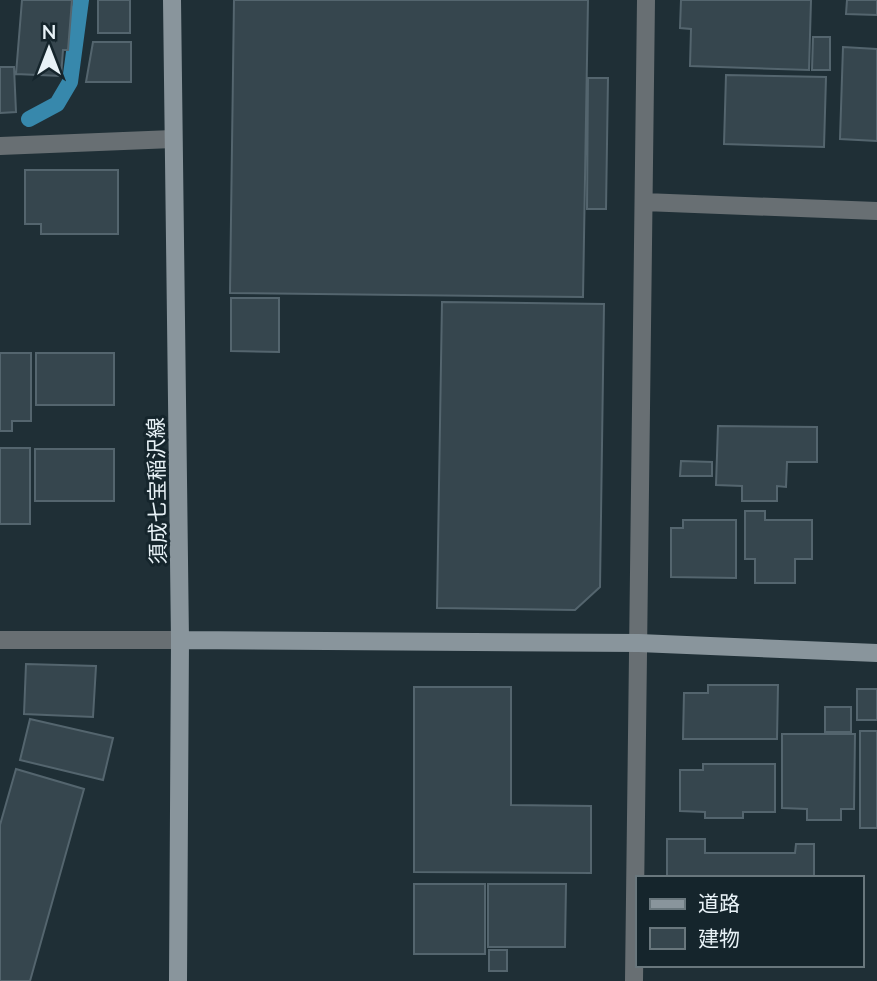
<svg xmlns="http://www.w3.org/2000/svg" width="877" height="981" font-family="Lato,'Noto Sans JP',sans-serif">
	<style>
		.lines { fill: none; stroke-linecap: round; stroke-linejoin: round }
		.stream { stroke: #3788ac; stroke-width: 16 }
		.building { fill: #36464e; stroke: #54656e; stroke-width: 2 }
		.street { stroke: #686f73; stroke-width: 18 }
		.secondary { stroke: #89959c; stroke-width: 18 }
		.labels { text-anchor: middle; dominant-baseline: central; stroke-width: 6; stroke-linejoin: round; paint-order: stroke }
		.street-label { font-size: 21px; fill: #e8f2f7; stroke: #15252c }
	</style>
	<rect width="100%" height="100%" fill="#1f2f36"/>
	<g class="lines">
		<path class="stream" d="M 29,119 L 57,104 L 70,82 L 81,0"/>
	</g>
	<path class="building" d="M 22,0 L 72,0 L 68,50 L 63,50 L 61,76 L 16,74 Z
		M 98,0 L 130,0 L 130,33 L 98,33 Z
		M 234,0 L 588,0 L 583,297 L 230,293 Z
		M 681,0 L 811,0 L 809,70 L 690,66 L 691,29 L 680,28 Z
		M 847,0 L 877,0 L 877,15 L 846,14 Z
		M 813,37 L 830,37 L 830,70 L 812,70 Z
		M 93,42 L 131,42 L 131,82 L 86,82 Z
		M 843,47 L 877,49 L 877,141 L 840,139 Z
		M 0,67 L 14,67 L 16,112 L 0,113 Z
		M 726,75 L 826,77 L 824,147 L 724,144 Z
		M 588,78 L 608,78 L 606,209 L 587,209 Z
		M 25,170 L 118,170 L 118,234 L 41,234 L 41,224 L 25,224 Z
		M 231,298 L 279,298 L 279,352 L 231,351 Z
		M 442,302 L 604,304 L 600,587 L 575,610 L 437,608 Z
		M 0,353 L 31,353 L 31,421 L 12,421 L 12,431 L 0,431 Z
		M 36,353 L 114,353 L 114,405 L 36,405 Z
		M 718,426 L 817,427 L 817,462 L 787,462 L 786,487 L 777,486 L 777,501 L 742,501 L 742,486 L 716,485 Z
		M 0,448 L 30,448 L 30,524 L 0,524 Z
		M 35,449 L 114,449 L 114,501 L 35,501 Z
		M 681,461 L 712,462 L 712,476 L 680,476 Z
		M 745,511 L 765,511 L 765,520 L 812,520 L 812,559 L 795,559 L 795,583 L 755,583 L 755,559 L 745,559 Z
		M 683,520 L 736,520 L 736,578 L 671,577 L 671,528 L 683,528 Z
		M 26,664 L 96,666 L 93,717 L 24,714 Z
		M 708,685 L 778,685 L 777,739 L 683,739 L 684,693 L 708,693 Z
		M 414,687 L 511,687 L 511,805 L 591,806 L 591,873 L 414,872 Z
		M 857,689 L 877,689 L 877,720 L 857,720 Z
		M 825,707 L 851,707 L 851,732 L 825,732 Z
		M 30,719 L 113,738 L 103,780 L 20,760 Z
		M 860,731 L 877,731 L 877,828 L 860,828 Z
		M 782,734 L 855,734 L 854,809 L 841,809 L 841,820 L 807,820 L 807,809 L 782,808 Z
		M 703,764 L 775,764 L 775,812 L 743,812 L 743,818 L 705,818 L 705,812 L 680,811 L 680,770 L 703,770 Z
		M 16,769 L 84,789 L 30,981 L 0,981 L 0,825 Z
		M 667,839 L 705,839 L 705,853 L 795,853 L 796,844 L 814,844 L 814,878 L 667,878 Z
		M 414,884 L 485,884 L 485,954 L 414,954 Z
		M 488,884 L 566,884 L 565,947 L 488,947 Z
		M 489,950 L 507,950 L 507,971 L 489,971 Z"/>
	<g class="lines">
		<path class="street" d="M 0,146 L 173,139
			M 644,202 L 877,211
			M 0,640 L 180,640
			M 634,981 L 646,0"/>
		<path class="secondary" d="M 172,0 L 180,640 L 178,981
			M 180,640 L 639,643 L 877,653"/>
	</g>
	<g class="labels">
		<g class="street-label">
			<text transform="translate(156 491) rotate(-91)">須成七宝稲沢線</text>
		</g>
	</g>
	<rect x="636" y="876" width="228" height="91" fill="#15252c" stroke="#69777d" stroke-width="2"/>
	<rect x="650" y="899" width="35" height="10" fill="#89959c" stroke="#69777d" stroke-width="2"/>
	<text x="698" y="911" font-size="21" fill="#e8f2f7">道路</text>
	<rect x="650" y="928" width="35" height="21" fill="#36464e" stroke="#69777d" stroke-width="2"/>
	<text x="698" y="946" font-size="21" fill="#e8f2f7">建物</text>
	<g transform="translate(49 49)" stroke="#15252c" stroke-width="5" paint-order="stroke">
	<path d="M0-5L12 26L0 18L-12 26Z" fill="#e8f2f7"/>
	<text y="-10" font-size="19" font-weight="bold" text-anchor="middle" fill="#e8f2f7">N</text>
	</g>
</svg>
